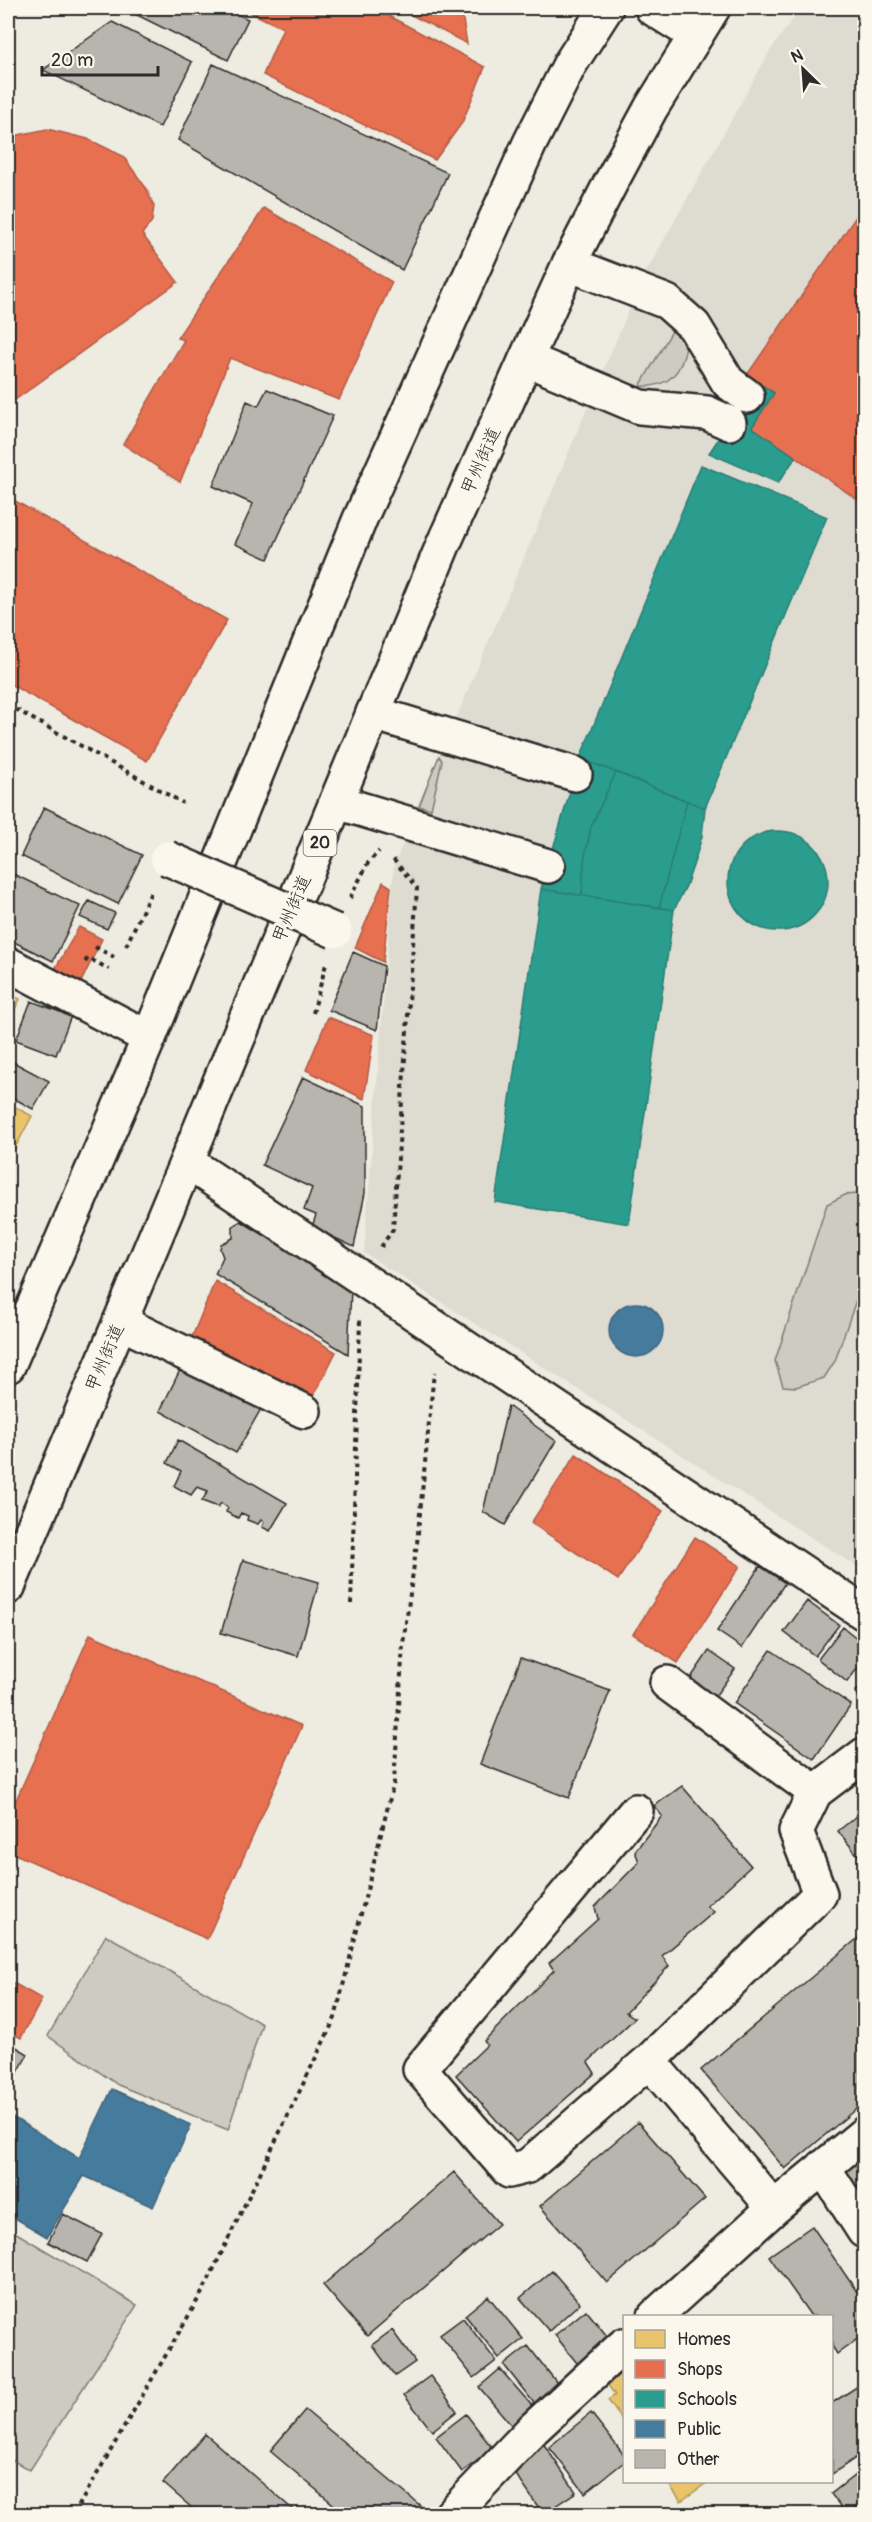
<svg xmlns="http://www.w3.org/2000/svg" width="872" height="2522" font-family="Pangolin,'Klee One',sans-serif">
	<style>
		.built { fill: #dedbd1 }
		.green { fill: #cecbc2; stroke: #7c7b76; stroke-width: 1.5 }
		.homes { fill: #e9c46a; stroke: #b09657; stroke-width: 1.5 }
		.shops { fill: #e76f51; stroke: #af5b46; stroke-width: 1.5 }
		.schools { fill: #2a9d8f; stroke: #2a7b71; stroke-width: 1.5 }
		.public { fill: #457b9d; stroke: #3d637b; stroke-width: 1.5 }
		.building { fill: #b8b5ae; stroke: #2b2b2b; stroke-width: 1.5 }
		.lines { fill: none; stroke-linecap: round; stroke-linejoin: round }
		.minor-casing { stroke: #2b2b2b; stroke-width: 38 }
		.major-casing { stroke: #2b2b2b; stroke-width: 38 }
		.highway-casing { stroke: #2b2b2b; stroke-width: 38 }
		.path { stroke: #2b2b2b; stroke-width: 4; stroke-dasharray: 4.5 4.5; stroke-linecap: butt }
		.minor { stroke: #fbf7ec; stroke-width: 33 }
		.major { stroke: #fbf7ec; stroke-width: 33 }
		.highway { stroke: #fbf7ec; stroke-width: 33 }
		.minor-bridge-casing { stroke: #2b2b2b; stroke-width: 38; stroke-linecap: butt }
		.minor-bridge { stroke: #fbf7ec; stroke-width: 33 }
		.labels { text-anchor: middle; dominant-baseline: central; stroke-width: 6; stroke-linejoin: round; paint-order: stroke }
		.shield { fill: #fbf7ec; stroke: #696865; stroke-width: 1.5 }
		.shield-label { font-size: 16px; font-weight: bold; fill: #2b2b2b }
		.street-label { font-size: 18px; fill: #2b2b2b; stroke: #fbf7ec }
	</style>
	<rect width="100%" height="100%" fill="#eeebe0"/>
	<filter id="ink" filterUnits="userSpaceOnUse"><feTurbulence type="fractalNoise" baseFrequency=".0167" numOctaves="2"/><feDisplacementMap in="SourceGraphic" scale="12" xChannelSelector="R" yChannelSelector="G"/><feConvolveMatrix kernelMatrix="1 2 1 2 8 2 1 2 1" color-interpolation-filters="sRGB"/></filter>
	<g filter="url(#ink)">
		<path class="built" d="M 801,8 L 864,8 L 864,1571 L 364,1253 L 394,865 L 642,279 L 770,51 Z"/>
		<path class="green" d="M 672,331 L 677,332 L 686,346 C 682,373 668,388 640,386 Z
			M 439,756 L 442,761 L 431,809 L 419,806 Z
			M 857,1194 L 864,1198 L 864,1277 L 835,1361 L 824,1378 L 796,1387 L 783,1386 L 775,1361 L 827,1204 L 845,1195 Z
			M 106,1935 L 262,2024 L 228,2130 L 118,2085 L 48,2036 Z
			M 8,2228 L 137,2305 L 30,2470 L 8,2458 Z"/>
		<path class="homes" d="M 8,993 L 20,999 L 8,1023 Z
			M 8,1103 L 32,1116 L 8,1161 Z
			M 624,2367 L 624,2423 L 608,2400 L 615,2395 L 605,2381 Z
			M 667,2482 L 708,2482 L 681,2501 Z"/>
		<path class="shops" d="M 241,8 L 374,8 L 485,67 L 462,123 L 435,160 L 263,75 L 283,28 Z
			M 398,8 L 461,8 L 467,44 Z
			M 47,129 L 88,139 L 123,156 L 146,188 L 154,206 L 152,221 L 142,234 L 178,282 L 8,405 L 8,137 Z
			M 864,205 L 864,504 L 752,427 L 774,393 L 747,375 Z
			M 264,208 L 392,282 L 339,400 L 230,358 L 180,482 L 123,444 L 184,340 L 177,338 Z
			M 8,497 L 227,620 L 147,761 L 8,683 Z
			M 383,882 L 391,887 L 383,962 L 355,948 Z
			M 79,927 L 102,939 L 81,982 L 55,969 Z
			M 328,1017 L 374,1035 L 364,1099 L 306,1070 Z
			M 215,1281 L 336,1352 L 310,1403 L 190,1342 Z
			M 576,1454 L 663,1511 L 618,1580 L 531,1523 Z
			M 695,1537 L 740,1566 L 678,1663 L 633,1634 Z
			M 90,1634 L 302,1726 L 207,1939 L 8,1851 L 8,1818 Z
			M 8,1980 L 42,1999 L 21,2038 L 8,2031 Z"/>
		<path class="schools" d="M 757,382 L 774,393 L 752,427 L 796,457 L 778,483 L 709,453 Z
			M 701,465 L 827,517 L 705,808 L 580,758 Z
			M 580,758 L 705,808 L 702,836 L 695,860 L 686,886 L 674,910 L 541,889 Z
			M 616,772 L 687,801 L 659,908 L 582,895 L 584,861 L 591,827 Z
			M728 881a50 50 0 1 1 100 0a50 50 0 1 1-100 0Z
			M 541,889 L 674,910 L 629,1224 L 495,1202 Z"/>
		<path class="public" d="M609 1330a27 27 0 1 1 54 0a27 27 0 1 1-54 0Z
			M 112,2089 L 191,2125 L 153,2207 L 84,2176 L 47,2237 L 8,2214 L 8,2114 L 79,2158 Z"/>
		<path class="building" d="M 126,8 L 224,8 L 248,19 L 228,60 L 125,9 Z
			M 112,22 L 192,62 L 160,127 L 43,70 Z
			M 213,64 L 448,173 L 402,270 L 178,140 Z
			M 267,389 L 333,416 L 268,559 L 235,544 L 253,504 L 213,486 L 247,401 L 258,406 Z
			M 44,807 L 142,855 L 118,904 L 21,856 Z
			M 11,873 L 80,906 L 53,961 L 8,939 L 8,880 Z
			M 89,901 L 115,913 L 107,929 L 80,917 Z
			M 353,952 L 384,966 L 377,1030 L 329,1010 Z
			M 31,1001 L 71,1016 L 56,1055 L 16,1040 Z
			M 13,1062 L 49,1081 L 33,1109 L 8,1095 L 8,1072 Z
			M 303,1077 L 365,1106 L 365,1193 L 354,1247 L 312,1227 L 316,1215 L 304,1210 L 312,1188 L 262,1165 Z
			M 241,1221 L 351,1289 L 348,1354 L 215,1274 L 223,1257 L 220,1249 L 221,1244 L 233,1238 L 233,1226 Z
			M 183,1364 L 262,1407 L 236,1453 L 160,1411 Z
			M 508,1406 L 556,1441 L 505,1525 L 483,1512 Z
			M 178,1440 L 287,1503 L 270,1531 L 262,1527 L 264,1522 L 261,1520 L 258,1524 L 247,1520 L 248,1516 L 241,1513 L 238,1518 L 226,1512 L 228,1508 L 221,1503 L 218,1507 L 202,1501 L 208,1491 L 197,1487 L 191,1495 L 174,1486 L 181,1471 L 167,1463 Z
			M 243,1560 L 319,1582 L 298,1656 L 221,1633 Z
			M 760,1566 L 785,1583 L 742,1648 L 717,1631 Z
			M 807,1601 L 839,1625 L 815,1656 L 784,1632 Z
			M 843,1627 L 864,1644 L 864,1660 L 847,1682 L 818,1659 Z
			M 771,1650 L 851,1705 L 814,1759 L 734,1703 Z
			M 709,1651 L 735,1669 L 713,1699 L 688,1682 Z
			M 521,1658 L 610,1691 L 569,1798 L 480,1764 Z
			M 864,1685 L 864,1704 L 855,1692 Z
			M 682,1786 L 751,1866 L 707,1906 L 714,1912 L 662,1956 L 669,1966 L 626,2012 L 635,2018 L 588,2062 L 595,2073 L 516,2142 L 456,2075 L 487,2045 L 484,2041 L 554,1970 L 549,1963 L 598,1919 L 595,1907 L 639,1862 L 635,1851 L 662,1816 L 654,1806 Z
			M 864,1810 L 864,1863 L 838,1831 Z
			M 864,1933 L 864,2102 L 785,2169 L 701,2070 Z
			M 8,2042 L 28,2054 L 8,2090 Z
			M 638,2122 L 705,2199 L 607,2283 L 540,2206 Z
			M 864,2151 L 864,2201 L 840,2169 Z
			M 454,2172 L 499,2224 L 367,2336 L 323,2285 Z
			M 63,2214 L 102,2234 L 87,2262 L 48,2242 Z
			M 812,2226 L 864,2302 L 864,2334 L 837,2354 L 832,2346 L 832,2316 L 811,2316 L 769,2256 Z
			M 552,2271 L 580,2303 L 549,2331 L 520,2298 Z
			M 488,2296 L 523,2339 L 499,2358 L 465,2315 Z
			M 586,2310 L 611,2341 L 580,2367 L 555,2335 Z
			M 463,2318 L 496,2361 L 474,2378 L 440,2335 Z
			M 392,2330 L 415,2362 L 395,2376 L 372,2345 Z
			M 528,2346 L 561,2388 L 537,2407 L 504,2365 Z
			M 500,2369 L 534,2408 L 512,2426 L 479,2387 Z
			M 430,2376 L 457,2411 L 432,2431 L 404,2395 Z
			M 858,2386 L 864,2396 L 864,2452 L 832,2474 L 832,2403 Z
			M 305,2410 L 422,2507 L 416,2514 L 345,2514 L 270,2451 Z
			M 591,2413 L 624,2455 L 624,2462 L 585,2493 L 549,2447 Z
			M 466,2414 L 493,2449 L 462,2472 L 436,2437 Z
			M 205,2434 L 298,2514 L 199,2514 L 163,2483 Z
			M 543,2443 L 576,2492 L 543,2514 L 510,2466 Z
			M 864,2468 L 864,2502 L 846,2514 L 831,2494 Z
			M 480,2506 L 490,2514 L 472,2514 Z"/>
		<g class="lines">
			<defs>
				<path id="minor" d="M 569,264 L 667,302 L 694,326 L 728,382 L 747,396
					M 526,359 L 640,407 L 707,413 L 729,423
					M 373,713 L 575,774
					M 337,802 L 548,866
					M 8,964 L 149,1038
					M 187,1162 L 864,1613
					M 120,1322 L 304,1411
					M 667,1683 L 815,1792
					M 636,1811 L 420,2069 L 509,2171 L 528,2166 L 649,2061
					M 823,2167 L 864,2231
					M 774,2208 L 649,2061 L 820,1894 L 796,1831 L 815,1792 L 864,1755
					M 655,2316 L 774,2208 L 864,2134
					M 452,2514 L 533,2429 L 624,2345"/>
				<path id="major" d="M 652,8 L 695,35"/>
				<path id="highway" d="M 8,1366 L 149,1038 L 360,519 L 530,143 L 570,64 L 606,8
					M 8,1587 L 120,1322 L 443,545 L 526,359 L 569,264 L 609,186 L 651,108 L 713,8"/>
			</defs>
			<use href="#minor" class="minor-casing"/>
			<use href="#major" class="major-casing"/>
			<use href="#highway" class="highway-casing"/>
			<path class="path" d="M 8,705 L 183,803
				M 350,898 L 368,863 L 379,851
				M 126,946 L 152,890
				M 95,947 L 114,957
				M 85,962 L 88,958 L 109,969
				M 313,1013 L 326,964
				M 381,1247 L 393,1229 L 417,888 L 393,859
				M 351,1604 L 360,1320
				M 74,2514 L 204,2289 L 335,2018 L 394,1782 L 403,1644 L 417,1543 L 434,1372"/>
			<use href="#minor" class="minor"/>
			<use href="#major" class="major"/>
			<use href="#highway" class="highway"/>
			<defs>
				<path id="minor-bridge" d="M 167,858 L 335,931"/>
			</defs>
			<use href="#minor-bridge" class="minor-bridge-casing"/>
			<use href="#minor-bridge" class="minor-bridge"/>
		</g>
	</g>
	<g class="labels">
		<rect class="shield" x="303.5" y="830" width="33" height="26" rx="4.5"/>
		<g class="shield-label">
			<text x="320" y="843">20</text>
		</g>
		<g class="street-label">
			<text transform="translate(481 461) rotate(-66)">甲州街道</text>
			<text transform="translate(292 909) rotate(-67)">甲州街道</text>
			<text transform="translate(105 1358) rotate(-67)">甲州街道</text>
		</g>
	</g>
	<rect width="872" height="2522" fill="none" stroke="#fbf7ec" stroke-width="30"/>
	<rect x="15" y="15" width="842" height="2492" fill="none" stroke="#2b2b2b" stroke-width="2" filter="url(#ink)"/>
	<rect x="623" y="2315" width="210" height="168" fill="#fbf7ec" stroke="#a8a59f" stroke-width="1.5"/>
	<rect x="635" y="2330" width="30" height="18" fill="#e9c46a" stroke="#a8a59f" stroke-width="1.5"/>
	<text x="677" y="2345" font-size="18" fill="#2b2b2b">Homes</text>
	<rect x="635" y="2360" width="30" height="18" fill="#e76f51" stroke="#a8a59f" stroke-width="1.5"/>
	<text x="677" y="2375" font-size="18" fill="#2b2b2b">Shops</text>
	<rect x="635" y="2390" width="30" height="18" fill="#2a9d8f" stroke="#a8a59f" stroke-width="1.5"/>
	<text x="677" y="2405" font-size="18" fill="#2b2b2b">Schools</text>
	<rect x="635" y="2420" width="30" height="18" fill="#457b9d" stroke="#a8a59f" stroke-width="1.5"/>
	<text x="677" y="2435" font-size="18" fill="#2b2b2b">Public</text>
	<rect x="635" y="2450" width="30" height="18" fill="#b8b5ae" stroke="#a8a59f" stroke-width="1.5"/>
	<text x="677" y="2465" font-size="18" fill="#2b2b2b">Other</text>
	<g transform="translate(803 69) rotate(335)" stroke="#fbf7ec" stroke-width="4.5" paint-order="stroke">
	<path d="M0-4.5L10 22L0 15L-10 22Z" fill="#2b2b2b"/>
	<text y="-9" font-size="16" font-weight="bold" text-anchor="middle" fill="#2b2b2b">N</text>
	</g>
	<path d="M42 66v9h116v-9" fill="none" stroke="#2b2b2b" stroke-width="3"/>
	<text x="51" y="66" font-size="18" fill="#2b2b2b" stroke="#fbf7ec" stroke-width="4.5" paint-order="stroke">20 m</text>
</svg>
